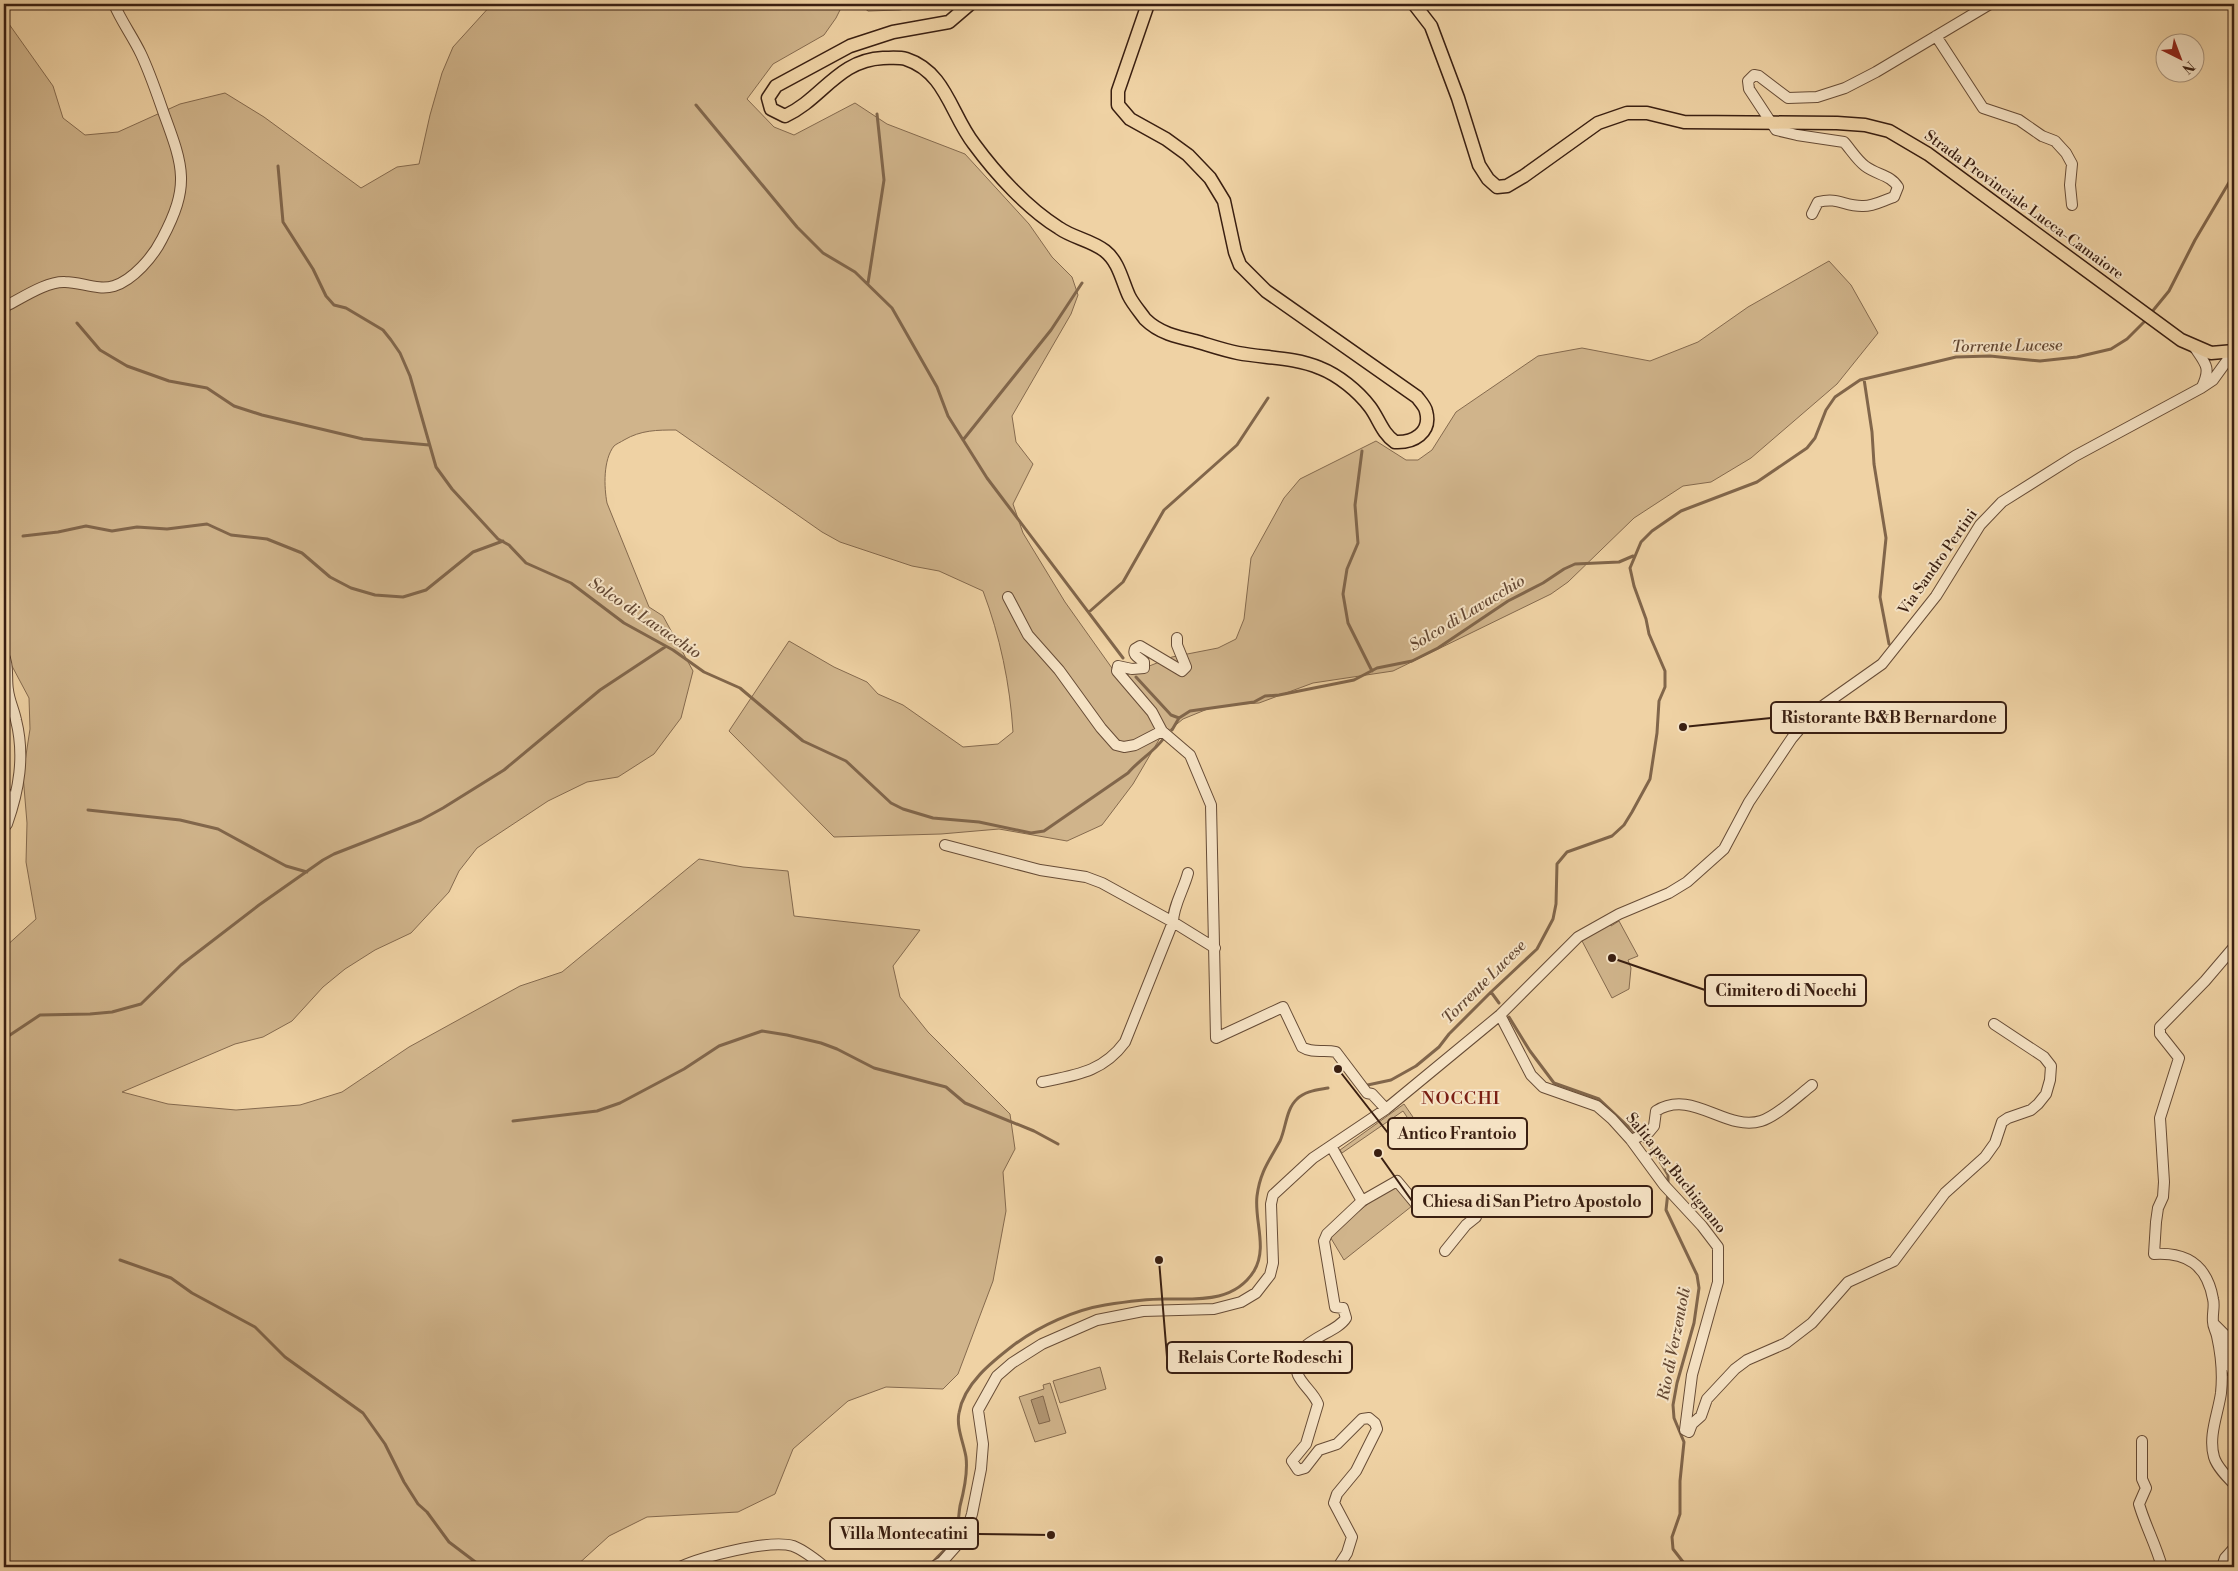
<svg xmlns="http://www.w3.org/2000/svg" width="2238" height="1571" font-family="'Libre Bodoni',serif">
	<style>
		.green { fill: #d0b48b; stroke: #856a4e }
		.water { fill: #b19572; stroke: #81664b }
		.lines { fill: none; stroke-linecap: round; stroke-linejoin: round }
		.stream { stroke: #81664b; stroke-width: 3 }
		.minor-casing { stroke: #674c36; stroke-width: 12 }
		.major-casing { stroke: #3a1f11; stroke-width: 15 }
		.minor { stroke: #f5e2c4; stroke-width: 10 }
		.major { stroke: #efd2a4; stroke-width: 12 }
		.labels { text-anchor: middle; dominant-baseline: central; stroke-width: 4; stroke-linejoin: round; paint-order: stroke }
		.street-label { font-size: 15px; fill: #3a1f11; stroke: #f5e2c4 }
		.water-label { font-size: 16px; font-style: italic; fill: #644833; stroke: #f5e2c4 }
		.quarter-label { font-size: 18px; letter-spacing: 1px; fill: #7a1f14; stroke: #f5e2c4 }
		.leader { fill: none; stroke: #3a1f11; stroke-width: 2 }
		.callout-dot { fill: #3a1f11; stroke: #f5e2c4; stroke-width: 2 }
		.callout { fill: #f5e2c4; stroke: #3a1f11; stroke-width: 2 }
		.callout-label { font-size: 16px; text-anchor: middle; font-weight: bold; fill: #3a1f11 }
	</style>
	<rect width="100%" height="100%" fill="#efd2a4"/>
	<filter id="stains"><feTurbulence type="fractalNoise" baseFrequency=".004" numOctaves="4"/><feColorMatrix values="0 0 0 0 .2 0 0 0 0 .09 0 0 0 0 .02 0 0 0 .5 -.17"/></filter>
	<radialGradient id="worn" r=".72"><stop offset=".6" stop-color="#630" stop-opacity="0"/><stop offset="1" stop-color="#630" stop-opacity=".3"/></radialGradient>
	<path class="green" d="M 492,4 L 843,4 L 836,18 L 824,35 L 773,64 L 747,99 L 774,127 L 794,135 L 855,103 L 887,124 L 965,154 L 1029,224 L 1052,257 L 1072,277 L 1078,295 L 1071,314 L 1012,416 L 1016,442 L 1033,464 L 1013,504 L 1023,533 L 1065,602 L 1119,678 L 1172,657 L 1218,648 L 1236,639 L 1244,619 L 1251,558 L 1284,498 L 1300,479 L 1376,441 L 1406,460 L 1418,460 L 1432,450 L 1456,412 L 1538,356 L 1582,348 L 1650,361 L 1698,342 L 1748,307 L 1829,261 L 1851,285 L 1878,333 L 1837,384 L 1751,458 L 1711,482 L 1683,486 L 1634,518 L 1568,582 L 1551,594 L 1393,671 L 1313,683 L 1259,703 L 1240,704 L 1210,708 L 1183,719 L 1160,738 L 1133,784 L 1102,825 L 1067,841 L 999,829 L 941,834 L 834,837 L 729,731 L 789,641 L 834,667 L 867,682 L 878,694 L 903,705 L 963,747 L 998,744 L 1013,732 C 1010,684 1000,636 983,591 L 939,571 L 912,566 L 840,542 L 822,532 L 676,430 C 657,430 641,430 624,440 C 621,442 616,444 614,446 C 603,460 604,487 607,503 L 649,607 L 663,616 L 693,671 L 681,718 L 654,754 L 618,777 L 587,782 L 548,801 L 477,848 L 459,871 L 449,892 L 411,933 L 375,950 L 345,969 L 323,987 L 292,1021 L 263,1037 L 235,1044 L 122,1092 L 168,1104 L 236,1110 L 300,1105 L 342,1092 L 409,1047 L 520,986 L 562,972 L 699,859 L 743,867 L 788,871 L 794,916 L 920,930 L 893,966 L 900,997 L 928,1032 L 1010,1114 L 1015,1149 L 1003,1172 L 1006,1211 L 993,1281 L 958,1374 L 943,1389 L 886,1387 L 848,1401 L 793,1449 L 775,1494 L 738,1512 L 647,1517 L 609,1536 L 575,1567 L 4,1567 L 4,948 L 36,919 L 26,862 L 27,823 L 23,775 L 30,729 L 29,698 L 4,651 L 4,17 L 53,86 L 63,118 L 85,135 L 118,132 L 180,104 L 225,93 L 264,117 L 361,188 L 397,167 L 419,164 L 430,115 L 442,73 L 453,47 Z
		M 859,4 L 942,4 L 899,10 L 868,11 Z
		M 1619,921 L 1638,956 L 1628,960 L 1631,968 L 1629,989 L 1612,998 L 1581,939 L 1609,923 L 1611,926 Z
		M 1404,1104 L 1415,1120 L 1413,1126 L 1403,1111 L 1342,1153 L 1340,1150 Z
		M 1393,1184 L 1396,1184 L 1412,1206 L 1344,1260 L 1329,1235 Z
		M 1100,1367 L 1106,1389 L 1060,1403 L 1053,1381 Z
		M 1050,1383 L 1066,1433 L 1035,1442 L 1019,1397 L 1044,1389 L 1043,1385 Z"/>
	<path class="water" d="M 1043,1396 L 1050,1421 L 1039,1424 L 1031,1400 Z"/>
	<g class="lines">
		<path class="stream" d="M 696,105 L 797,227 L 823,253 L 855,272 L 892,308 L 937,387 L 948,416 L 987,478 L 1123,658
			M 278,166 L 283,222 L 313,269 L 326,296 L 334,305 L 346,308 L 383,330 L 391,340 L 400,353 L 410,376 L 436,467 L 452,489 L 498,539 L 509,545 L 526,563 L 571,583 L 624,623 L 673,650 L 704,672 L 740,688 L 803,741 L 846,761 L 891,803 L 903,809 L 933,818 L 979,822 L 1031,833 L 1044,831 L 1128,773 C 1139,760 1154,752 1164,738
			M 868,283 L 884,180 L 877,114
			M 2151,313 L 2169,291 L 2195,240 L 2234,174
			M 77,323 L 100,350 L 127,366 L 169,381 L 207,388 L 234,406 L 262,415 L 363,439 L 429,445
			M 1864,379 L 1872,432 L 1874,464 L 1886,538 L 1880,597 L 1889,644
			M 963,440 L 1051,330 L 1082,283
			M 1362,451 L 1355,505 L 1358,543 L 1347,569 L 1343,594 L 1348,623 L 1372,671
			M 23,536 L 58,532 L 86,526 L 112,531 L 137,527 L 167,529 L 207,524 L 231,535 L 267,539 L 302,553 L 330,577 L 351,588 L 375,595 L 403,597 L 426,590 L 473,552 L 503,541
			M 1089,612 L 1123,582 L 1164,510 L 1237,445 L 1268,398
			M 1136,677 L 1171,715 L 1179,718
			M 1172,730 L 1179,718 L 1190,711 L 1254,702 L 1265,696 L 1279,695 L 1354,680 L 1377,668 L 1412,661 L 1438,648 L 1508,601 L 1543,583 L 1564,569 L 1575,564 L 1619,562 L 1633,556
			M 88,810 L 180,820 L 218,829 L 286,866 L 307,872
			M 1491,992 L 1499,1003
			M 1509,1017 L 1530,1051 L 1554,1083 L 1599,1099 L 1654,1151 L 1668,1175 L 1668,1186
			M 4,1039 L 40,1015 L 90,1014 L 112,1012 L 141,1004 L 181,965 L 259,905 L 323,860 L 334,854 L 421,820 L 443,808 L 504,770 L 600,690 L 665,647
			M 1363,1086 L 1391,1080 L 1416,1066 L 1439,1047 L 1449,1034 L 1491,992 L 1537,949 L 1553,919 L 1556,904 L 1557,864 L 1567,852 L 1612,836 L 1624,825 L 1632,812 L 1650,779 L 1657,733 L 1659,701 L 1665,687 L 1665,671 L 1649,634 L 1646,619 L 1634,586 L 1630,568 L 1641,542 L 1652,531 L 1681,511 L 1757,482 L 1807,448 L 1815,438 L 1826,410 L 1835,397 L 1860,380 L 1956,357 L 1990,356 L 2040,361 L 2077,357 L 2111,349 L 2127,339 L 2148,318
			M 513,1121 L 597,1111 L 620,1103 L 684,1069 L 719,1046 L 762,1031 L 787,1035 L 821,1043 L 837,1049 L 874,1068 L 946,1087 L 965,1103 L 1034,1131 L 1058,1144
			M 1668,1192 L 1666,1210 L 1697,1275 L 1699,1288 L 1694,1323 L 1677,1383 L 1673,1405 L 1674,1418 L 1684,1442 L 1680,1481 L 1680,1514 L 1672,1537 L 1673,1549 L 1687,1567
			M 120,1260 L 171,1278 L 192,1293 L 255,1327 L 285,1357 L 363,1413 L 385,1444 L 404,1482 L 418,1504 L 427,1512 L 449,1542 L 482,1567
			M 931,1565 C 937,1556 948,1549 953,1539 C 959,1530 958,1517 960,1506 C 964,1491 968,1473 966,1457 C 964,1444 956,1427 959,1413 C 964,1383 993,1361 1015,1344 C 1040,1326 1074,1310 1105,1305 C 1124,1302 1146,1299 1165,1299 C 1197,1299 1234,1303 1254,1271 C 1268,1248 1254,1220 1257,1196 C 1260,1172 1269,1161 1280,1141 C 1286,1128 1286,1109 1297,1099 C 1305,1091 1317,1090 1328,1088
			M 729,1567 L 761,1563 L 784,1567"/>
		<defs>
			<path id="minor" d="M 1936,36 L 1983,108 L 2019,120 L 2042,136 L 2055,141 L 2066,153 L 2072,164 L 2070,185 L 2072,205
				M 1812,214 L 1818,202 C 1839,197 1843,206 1862,206 C 1872,207 1884,200 1894,197 L 1898,187 C 1891,175 1877,175 1865,166 C 1857,160 1851,150 1844,142 L 1797,135 L 1776,130 L 1749,89 L 1748,81 L 1754,75 L 1759,76 L 1788,98 L 1817,97 L 1845,88 L 1876,72 L 1990,4
				M 4,310 L 6,306 C 22,298 47,281 65,282 C 81,282 98,291 114,286 C 133,280 153,257 162,239 C 190,186 184,168 164,114 C 157,94 150,73 141,54 C 133,37 121,21 114,4
				M 2195,348 C 2206,364 2211,368 2202,387
				M 1008,597 L 1028,635 L 1059,670 L 1101,728 L 1116,745 L 1124,747 L 1135,745 L 1162,731
				M 1177,638 L 1177,645 L 1186,667 L 1182,671 L 1140,646 L 1135,649 C 1132,656 1140,658 1144,662 L 1144,668 L 1132,669 L 1118,666 L 1117,671 L 1152,712 L 1162,731 L 1190,755 L 1211,805 L 1216,1038 L 1283,1007 L 1302,1047 C 1313,1054 1324,1049 1336,1052 L 1367,1093 L 1372,1094 L 1386,1109
				M 4,656 C 9,666 6,679 8,690 C 9,700 14,710 16,720 C 25,756 19,790 7,824 L 4,828
				M 4,795 L 6,793 L 7,798 L 4,807
				M 945,845 L 1040,870 L 1086,877 L 1102,883 L 1173,922 L 1215,948
				M 2234,947 L 2205,981 L 2160,1027 L 2160,1034 L 2179,1058 L 2160,1118 L 2164,1182 L 2163,1197 L 2158,1208 L 2156,1222 L 2154,1254 C 2187,1252 2207,1265 2213,1299 C 2215,1306 2212,1314 2213,1322 C 2213,1327 2216,1331 2217,1336 C 2221,1354 2223,1374 2221,1393 C 2218,1414 2208,1436 2214,1457 C 2217,1467 2227,1477 2234,1484
				M 1500,1015 L 1531,1075 L 1543,1087 L 1597,1106 L 1612,1119 L 1631,1140 L 1664,1185 L 1702,1226 L 1718,1247 L 1718,1282 L 1692,1375 L 1685,1430 L 1689,1432 L 1692,1424 L 1701,1416 L 1707,1399 L 1735,1369 L 1747,1360 L 1786,1343 L 1812,1323 L 1848,1282 L 1894,1261 L 1945,1193 L 1985,1157 L 1995,1143 L 2002,1122 L 2008,1118 L 2031,1110 L 2038,1104 L 2046,1094 L 2050,1080 L 2051,1066 L 2044,1057 L 1994,1024
				M 1042,1082 C 1076,1075 1103,1072 1125,1042 L 1173,922 C 1173,906 1184,889 1188,873
				M 1631,1140 L 1649,1132 L 1654,1126 L 1656,1111 C 1692,1088 1726,1132 1761,1121 C 1777,1116 1798,1096 1812,1085
				M 1331,1146 L 1362,1201
				M 2214,1324 L 2225,1335 L 2224,1347 L 2234,1375
				M 2142,1441 L 2142,1479 L 2146,1488 L 2139,1504 C 2145,1525 2156,1545 2162,1567
				M 680,1567 C 702,1557 769,1539 793,1546 C 804,1550 816,1560 825,1567
				M 933,1567 L 942,1562 L 965,1536 L 972,1514 L 981,1469 L 983,1444 L 978,1410 L 997,1376 L 1012,1363 L 1042,1344 L 1097,1320 L 1143,1311 L 1214,1309 L 1241,1302 L 1256,1293 L 1270,1275 L 1273,1263 L 1271,1204 L 1273,1195 L 1313,1158 L 1386,1109 L 1500,1015 L 1578,937 L 1619,914 L 1669,893 L 1687,882 L 1724,849 L 1749,802 L 1792,738 L 1814,712 L 1882,664 L 1936,596 L 1980,525 L 2002,502 L 2075,456 L 2201,388 L 2213,380 L 2234,351
				M 1338,1567 L 1347,1553 L 1352,1537 L 1334,1503 L 1337,1494 L 1356,1471 L 1377,1429 L 1375,1423 L 1369,1418 L 1362,1419 L 1337,1444 L 1319,1450 L 1305,1468 L 1298,1470 L 1292,1461 L 1306,1444 L 1318,1404 C 1314,1393 1303,1386 1298,1375 C 1285,1341 1335,1336 1346,1318 L 1343,1308 L 1335,1307 L 1324,1241 L 1327,1234 L 1362,1201 L 1397,1181 L 1416,1204 C 1423,1206 1428,1201 1435,1200 C 1448,1200 1466,1210 1476,1217 L 1466,1225 L 1445,1251
				M 2222,1567 L 2225,1558 L 2234,1548"/>
			<path id="major" d="M 970,4 L 949,22 L 893,32 L 850,46 L 776,86 L 768,98 L 771,109 L 785,116 C 822,99 838,60 883,58 C 891,58 899,57 906,59 C 946,72 951,115 974,144 C 996,174 1027,208 1059,228 C 1073,238 1091,240 1105,251 C 1119,262 1122,281 1129,296 C 1133,304 1140,312 1145,319 C 1159,333 1177,337 1195,341 C 1209,345 1223,350 1238,353 C 1264,358 1294,357 1320,368 C 1338,375 1358,391 1370,407 C 1379,419 1382,433 1395,442 C 1413,443 1432,433 1426,411 C 1425,406 1420,401 1417,397 L 1266,291 L 1240,265 L 1235,252 L 1224,201 L 1210,178 L 1188,155 L 1166,139 L 1130,119 L 1118,105 L 1118,91 L 1148,4
				M 1414,4 L 1431,26 L 1458,98 L 1479,165 L 1488,179 L 1497,187 L 1507,186 L 1524,176 L 1598,123 L 1627,113 L 1647,113 L 1684,122 L 1837,123 L 1865,125 L 1889,131 L 1928,154 L 2181,340 L 2211,353 L 2234,351"/>
		</defs>
		<use href="#minor" class="minor-casing"/>
		<use href="#major" class="major-casing"/>
		<use href="#minor" class="minor"/>
		<use href="#major" class="major"/>
	</g>
	<g class="labels">
		<g class="street-label">
			<text transform="translate(2024 205) rotate(36)">Strada Provinciale Lucca-Camaiore</text>
			<text transform="translate(1938 562) rotate(-55)">Via Sandro Pertini</text>
			<text transform="translate(1676 1173) rotate(51)">Salita per Buchignano</text>
		</g>
		<g class="water-label">
			<text transform="translate(2007 346) rotate(-1)">Torrente Lucese</text>
			<text transform="translate(1467 613) rotate(-31)">Solco di Lavacchio</text>
			<text transform="translate(645 618) rotate(34)">Solco di Lavacchio</text>
			<text transform="translate(1484 982) rotate(-45)">Torrente Lucese</text>
			<text transform="translate(1674 1344) rotate(-79)">Rio di Verzentoli</text>
		</g>
		<g class="quarter-label">
			<text x="1461" y="1098">NOCCHI</text>
		</g>
	</g>
	<path class="leader" d="M1683 727L1771 718M1612 958L1705 990M1338 1069L1388 1133M1378 1153L1412 1201M1159 1260L1167 1357M1051 1535L978 1534"/>
	<g class="callout-dot">
		<circle cx="1683" cy="727" r="5"/>
		<circle cx="1612" cy="958" r="5"/>
		<circle cx="1338" cy="1069" r="5"/>
		<circle cx="1378" cy="1153" r="5"/>
		<circle cx="1159" cy="1260" r="5"/>
		<circle cx="1051" cy="1535" r="5"/>
	</g>
	<g class="callout">
		<rect x="1771" y="702" width="235" height="31" rx="5"/>
		<rect x="1705" y="975" width="161" height="31" rx="5"/>
		<rect x="1388" y="1118" width="139" height="31" rx="5"/>
		<rect x="1412" y="1186" width="240" height="31" rx="5"/>
		<rect x="1167" y="1342" width="185" height="31" rx="5"/>
		<rect x="830" y="1518" width="148" height="31" rx="5"/>
	</g>
	<g class="callout-label">
		<text x="1889" y="723">Ristorante B&amp;B Bernardone</text>
		<text x="1786" y="996">Cimitero di Nocchi</text>
		<text x="1457" y="1139">Antico Frantoio</text>
		<text x="1532" y="1207">Chiesa di San Pietro Apostolo</text>
		<text x="1260" y="1363">Relais Corte Rodeschi</text>
		<text x="904" y="1539">Villa Montecatini</text>
	</g>
	<rect width="2238" height="1571" fill="none" stroke="#efd2a4" stroke-width="20"/>
	<rect x="5" y="5" width="2228" height="1561" fill="none" stroke="#3a1f11" stroke-width="2.5"/>
	<rect x="10" y="10" width="2218" height="1551" fill="none" stroke="#3a1f11"/>
	<g transform="translate(2180 58) rotate(138)"><circle r="24" fill="#f5e2c4" stroke="#aa947c"/>
	<path d="M0-4L9 19L0 12L-9 19Z" fill="#8f2418"/>
	<text y="-8" font-size="14" font-weight="bold" text-anchor="middle" fill="#3a1f11">N</text>
	</g>
	<rect width="100%" height="100%" filter="url(#stains)"/>
	<rect width="100%" height="100%" fill="url(#worn)"/>
</svg>
